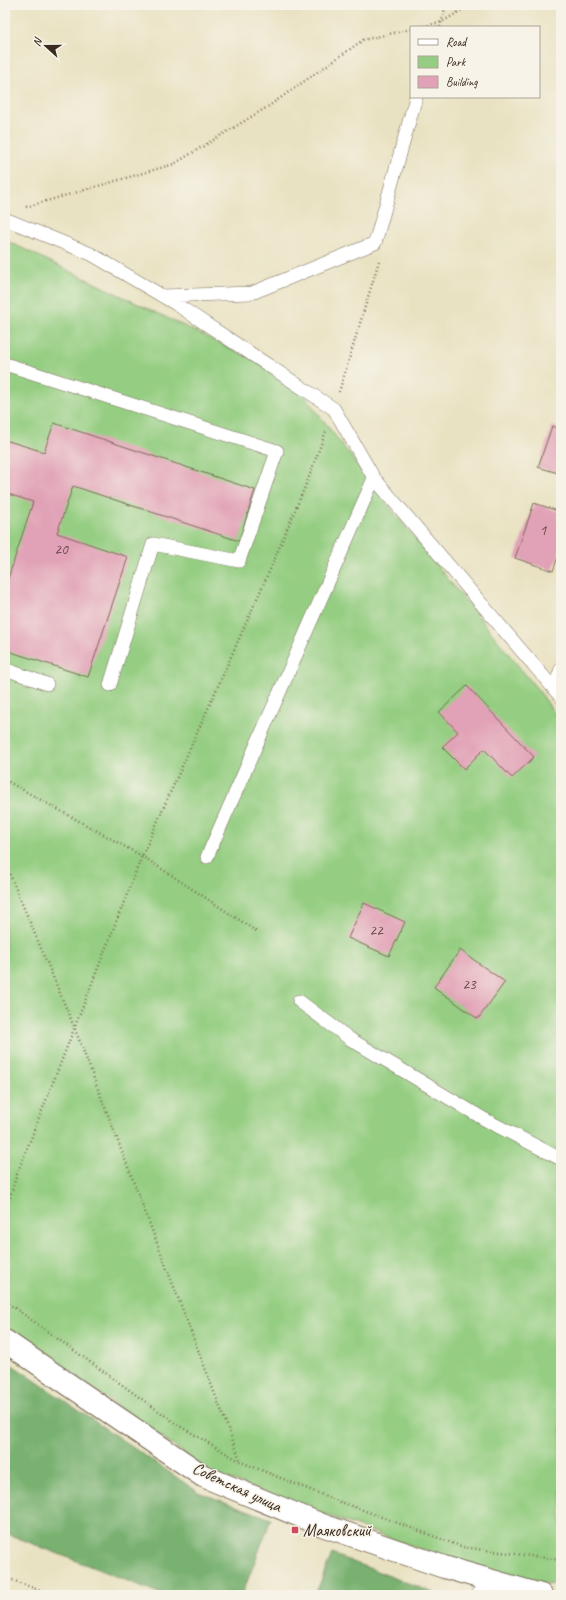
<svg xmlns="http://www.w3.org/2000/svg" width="566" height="1600" font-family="Caveat,sans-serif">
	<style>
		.green { fill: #95ce82; stroke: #687c50 }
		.forest { fill: #78b170; stroke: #5a6e47 }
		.building { fill: #e1a1b6 }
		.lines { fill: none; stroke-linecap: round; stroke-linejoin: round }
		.service-casing { stroke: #786a57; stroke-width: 14 }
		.secondary-casing { stroke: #786a57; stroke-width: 24 }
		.path { stroke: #786a57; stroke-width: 2.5; stroke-dasharray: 1 3; stroke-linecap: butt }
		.service { stroke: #fff; stroke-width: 13 }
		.secondary { stroke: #fff; stroke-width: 22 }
		.poi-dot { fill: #d1495b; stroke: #f7f3e8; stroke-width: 1.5 }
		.labels { text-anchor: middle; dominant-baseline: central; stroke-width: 3; stroke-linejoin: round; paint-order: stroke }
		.number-label { font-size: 15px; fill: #644844 }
		.street-label { font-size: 17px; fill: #3b2a1e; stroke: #f7f3e8 }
		.poi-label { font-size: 17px; fill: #3b2a1e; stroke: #f7f3e8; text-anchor: start }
	</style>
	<rect width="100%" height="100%" fill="#f7f3e8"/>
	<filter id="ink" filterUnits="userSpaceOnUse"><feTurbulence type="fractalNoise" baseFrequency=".025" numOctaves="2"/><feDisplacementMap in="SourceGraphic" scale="8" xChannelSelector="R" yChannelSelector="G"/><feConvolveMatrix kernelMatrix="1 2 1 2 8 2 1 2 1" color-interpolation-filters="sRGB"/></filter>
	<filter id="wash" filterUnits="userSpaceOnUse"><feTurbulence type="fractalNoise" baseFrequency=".012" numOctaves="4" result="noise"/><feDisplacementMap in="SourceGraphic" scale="16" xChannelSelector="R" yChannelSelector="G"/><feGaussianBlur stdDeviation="0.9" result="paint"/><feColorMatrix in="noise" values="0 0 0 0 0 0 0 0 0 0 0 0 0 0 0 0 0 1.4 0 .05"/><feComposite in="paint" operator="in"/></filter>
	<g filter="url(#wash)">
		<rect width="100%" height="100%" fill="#e9e2c2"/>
		<path class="green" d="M 5,240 L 290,377 L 396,515 L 542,695 L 561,723 L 561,1585 L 525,1580 L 423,1550 L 212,1473 L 5,1327 Z"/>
		<path class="forest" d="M 5,1360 L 198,1492 L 271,1519 L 242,1595 L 164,1595 L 5,1533 Z
			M 332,1554 L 439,1595 L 320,1595 L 316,1593 Z"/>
		<g id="blocks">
			<path class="building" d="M 54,423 L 255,490 L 239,541 L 73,486 L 57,533 L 128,557 L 88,677 L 5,650 L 5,588 L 33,502 L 5,493 L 5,440 L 44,452 Z
				M 552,426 L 561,429 L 561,474 L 538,467 Z
				M 534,503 L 561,512 L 561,548 L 553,571 L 515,558 Z
				M 467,686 L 534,757 L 512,778 L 484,749 L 464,769 L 442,747 L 458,732 L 439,712 Z
				M 364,903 L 405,922 L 389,956 L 348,938 Z
				M 460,950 L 505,982 L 478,1019 L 434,987 Z"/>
		</g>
	</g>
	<g filter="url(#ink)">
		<use href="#blocks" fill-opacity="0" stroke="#786a57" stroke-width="1"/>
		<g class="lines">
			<defs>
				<path id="service" d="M 5,219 L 91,254 L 176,304 L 334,409 L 374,478 L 561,697
					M 162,296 L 252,293 L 375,243 L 416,97
					M 5,364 L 277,451 L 239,561 L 153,544 L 110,685
					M 5,669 L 47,684
					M 554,689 L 561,669
					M 207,857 L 374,478
					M 299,1001 L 350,1039 L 484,1119 L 561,1159
					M 478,1595 L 485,1578"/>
				<path id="secondary" d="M 5,1341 L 203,1476 L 322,1525 L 444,1567 L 541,1595"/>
			</defs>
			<use href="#service" class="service-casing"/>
			<use href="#secondary" class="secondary-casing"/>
			<path class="path" d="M 420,27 L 442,22 L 470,5
				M 440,27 L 446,5
				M 26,207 L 174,164 L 269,106 L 363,40 L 411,29
				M 339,392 L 379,261
				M 5,780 L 142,856 L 256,931
				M 5,863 L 75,1029 L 241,1462
				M 5,1213 L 17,1174 L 142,856 L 272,565 L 309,477 L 326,431
				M 5,1301 L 178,1425 L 241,1462 L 330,1498 L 463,1547 L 561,1560
				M 5,1577 L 51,1595"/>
			<use href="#service" class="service"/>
			<use href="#secondary" class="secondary"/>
		</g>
	</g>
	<rect class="poi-dot" x="291" y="1526" width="8" height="8" rx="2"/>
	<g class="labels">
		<g class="number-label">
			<text x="543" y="530">1</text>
			<text x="61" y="549">20</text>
			<text x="376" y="930">22</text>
			<text x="469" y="984">23</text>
		</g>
		<g class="street-label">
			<text transform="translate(237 1487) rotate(25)">Советская улица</text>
		</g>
		<g class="poi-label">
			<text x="303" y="1530">Маяковский</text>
		</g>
	</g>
	<rect width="566" height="1600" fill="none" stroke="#f7f3e8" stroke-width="20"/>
	<rect x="410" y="26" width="130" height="72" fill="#f7f3e8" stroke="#aca397"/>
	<rect x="418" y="39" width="20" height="6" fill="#ffffff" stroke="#aca397"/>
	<text x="446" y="46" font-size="12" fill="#3b2a1e">Road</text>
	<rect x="418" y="56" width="20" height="12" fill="#95ce82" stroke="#aca397"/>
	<text x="446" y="66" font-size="12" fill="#3b2a1e">Park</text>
	<rect x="418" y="76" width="20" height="12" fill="#e1a1b6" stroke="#aca397"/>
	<text x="446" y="86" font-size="12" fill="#3b2a1e">Building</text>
	<g transform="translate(46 46) rotate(291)" stroke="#f7f3e8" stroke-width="3" paint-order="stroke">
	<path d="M0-3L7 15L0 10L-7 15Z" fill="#3b2a1e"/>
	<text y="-6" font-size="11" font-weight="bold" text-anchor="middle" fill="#3b2a1e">N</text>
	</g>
</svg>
